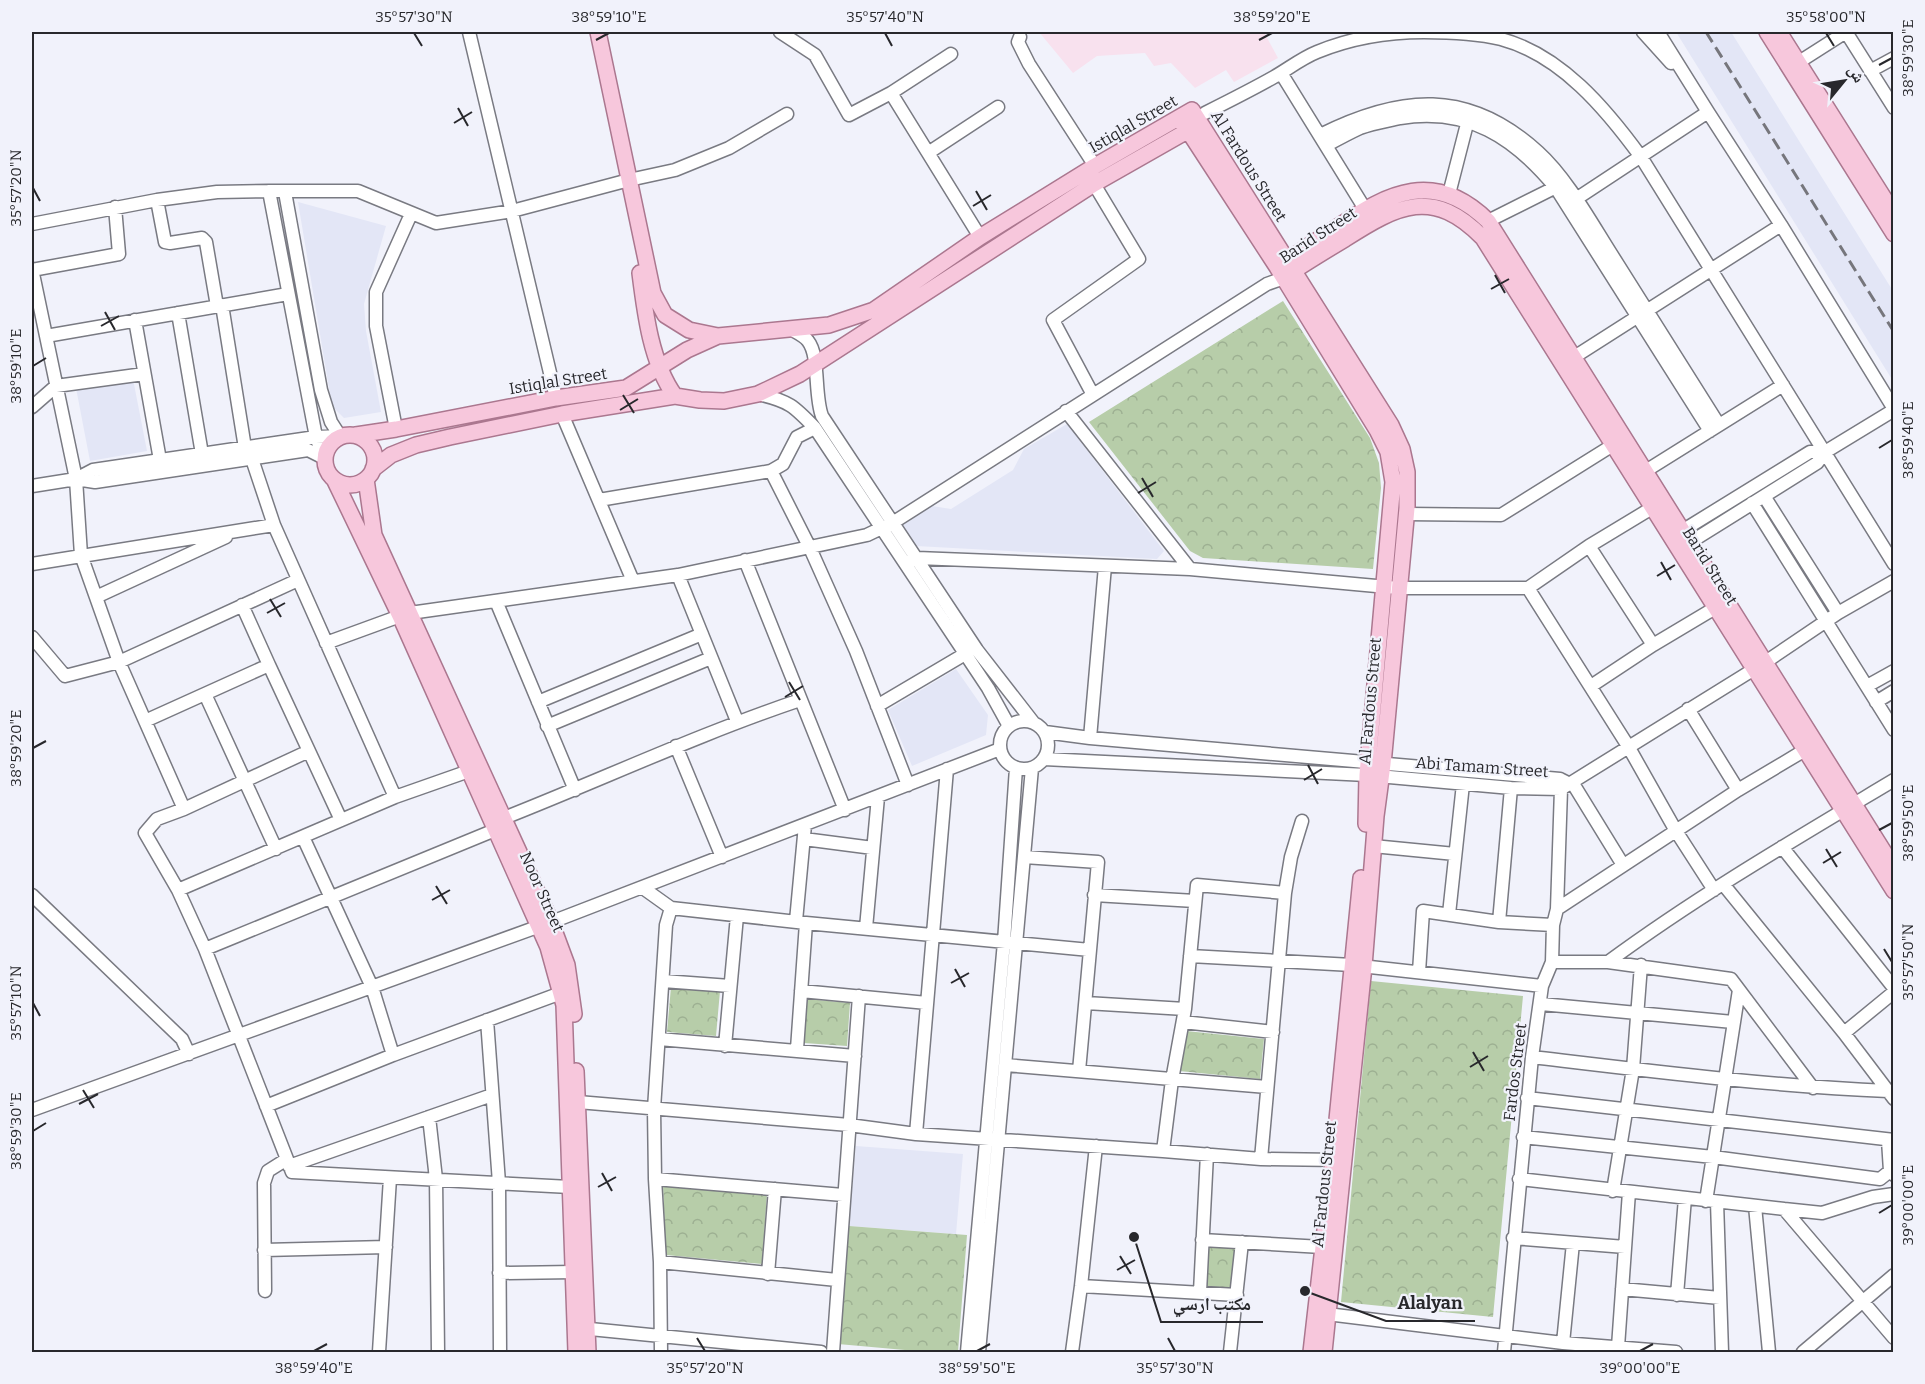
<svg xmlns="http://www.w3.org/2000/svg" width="1925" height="1384" font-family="Bitter,'Noto Naskh Arabic',serif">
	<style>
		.commercial { fill: #f8e1ee }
		.built { fill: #e3e6f6 }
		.park { fill: url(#park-crowns) }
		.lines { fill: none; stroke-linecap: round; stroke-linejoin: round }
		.minor-casing { stroke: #797a82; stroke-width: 15 }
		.major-casing { stroke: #ab778f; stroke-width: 18 }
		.minor { stroke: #fff; stroke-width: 12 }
		.major { stroke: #f7c7dc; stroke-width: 15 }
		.rail { stroke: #76767c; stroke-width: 3; stroke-dasharray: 12 6; stroke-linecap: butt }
		.ticks { fill: none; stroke: #28282c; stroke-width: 2 }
		.labels { text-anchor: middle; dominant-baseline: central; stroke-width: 4.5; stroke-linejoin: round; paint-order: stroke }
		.street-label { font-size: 16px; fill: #28282c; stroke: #f1f2fb }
		.leader { fill: none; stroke: #28282c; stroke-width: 2 }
		.callout-dot { fill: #28282c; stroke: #f1f2fb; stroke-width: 2 }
		.callout-label { font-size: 18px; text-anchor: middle; font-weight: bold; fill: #28282c; stroke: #f1f2fb; stroke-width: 4.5; stroke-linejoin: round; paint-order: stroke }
		.neatline { fill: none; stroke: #28282c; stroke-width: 2 }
		.ticks-label { font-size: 15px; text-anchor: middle; fill: #28282c }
	</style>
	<defs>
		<pattern id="park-crowns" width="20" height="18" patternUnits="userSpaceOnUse" patternTransform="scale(1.5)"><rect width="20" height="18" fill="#b7cda9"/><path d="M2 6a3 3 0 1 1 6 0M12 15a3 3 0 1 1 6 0" fill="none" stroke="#9db092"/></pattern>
	</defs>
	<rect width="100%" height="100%" fill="#f1f2fb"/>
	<path class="commercial" d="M 1039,32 L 1269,32 L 1265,34 L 1278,58 L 1234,82 L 1226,70 L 1195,88 L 1171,63 L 1154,66 L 1145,53 L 1097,56 L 1073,73 Z"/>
	<path class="built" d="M 1676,32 L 1731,32 L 1893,291 L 1893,381 Z
		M 298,202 L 386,226 L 364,304 L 366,331 L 381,412 L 344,418 L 332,406 Z
		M 133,379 L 147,451 L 90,461 L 76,388 Z
		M 1067,424 L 1164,551 L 1157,559 L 916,546 L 903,525 L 932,506 L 951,509 L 1013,470 L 1024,449 Z
		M 956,669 L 988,715 L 986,735 L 912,766 L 888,710 Z
		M 856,1146 L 963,1154 L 956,1234 L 849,1226 Z"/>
	<path class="park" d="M 1283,301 L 1370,438 L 1379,463 L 1381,488 L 1373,569 L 1203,558 L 1190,551 L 1089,422 Z
		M 1371,981 L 1523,996 L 1493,1317 L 1341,1302 Z
		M 671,987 L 720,991 L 716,1036 L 667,1032 Z
		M 807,999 L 850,1003 L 847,1046 L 804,1043 Z
		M 1186,1031 L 1264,1039 L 1260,1079 L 1179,1071 Z
		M 663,1185 L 767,1194 L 762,1264 L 666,1255 Z
		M 849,1226 L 967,1235 L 958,1352 L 927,1352 L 838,1344 Z
		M 1207,1246 L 1236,1246 L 1232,1289 L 1205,1286 Z"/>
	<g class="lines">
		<defs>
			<path id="minor" d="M 469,32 L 556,398
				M 780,32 L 815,55 L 849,115 L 891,93 L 980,237
				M 1643,32 L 1671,63
				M 1658,32 L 1708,112 L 1781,225 L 1894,409
				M 1846,32 L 1894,108
				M 1020,37 L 1018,42 L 1029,64 L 1095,166
				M 1799,62 L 1846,32
				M 1870,71 L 1894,58
				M 1281,73 L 1365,209
				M 891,93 L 951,54
				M 1205,113 C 1229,101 1251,90 1274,77 C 1288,69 1302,58 1317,52 C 1351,38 1388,32 1424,32 C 1449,32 1476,33 1501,39 C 1561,55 1606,109 1641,157 L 1894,564
				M 1320,135 C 1400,95 1468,88 1538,152 C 1569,180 1594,228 1617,263 C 1651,317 1685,371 1719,425
				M 1327,145 C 1338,139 1349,133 1360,128 C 1373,123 1387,121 1400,118 C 1468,107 1514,137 1556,188 L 1710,431
				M 928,153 L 998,107
				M 269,191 L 316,437 L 324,458
				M 285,192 L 321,390 L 331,422 L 340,436
				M 1449,194 L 1468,120
				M 1576,199 L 1708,112
				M 157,200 L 165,242 L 170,243 L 202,238 L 206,242 L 217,306
				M 1488,221 L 1562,184
				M 32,224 L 157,200 L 217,192 L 269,191 L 358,191 L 436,223 L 512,211 L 629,180 L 675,170 L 729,148 L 787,114
				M 32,269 L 76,479 L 81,555 L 119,662 L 184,809
				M 32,270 L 119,254 L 115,207
				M 222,305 L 245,448
				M 178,313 L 202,454
				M 135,320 L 160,460
				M 789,328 C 795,332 804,335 808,341 C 820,356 814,395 822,416 L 977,650 L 1033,722
				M 46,336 L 288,294
				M 1568,361 L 1781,225
				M 758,394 C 789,401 794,406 815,428 L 988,688 L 1009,726
				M 1093,395 L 1053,320 L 1139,259 L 1094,184
				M 32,407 L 56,386 L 144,374
				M 1066,411 L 1190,569
				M 562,414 L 633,581
				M 396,429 L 376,326 L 376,292 L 411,214
				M 252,459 L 274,525 L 395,797
				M 771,471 L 810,548 L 856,651 L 908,785
				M 1644,472 L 1783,385
				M 76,479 L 93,470 L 316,437 L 340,436
				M 32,486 L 76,479 L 95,482 L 308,450 L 324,458
				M 1764,496 L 1838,613
				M 599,500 L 771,471 L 783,464 L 797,437 L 815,428
				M 1752,503 L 1894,730
				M 1406,514 L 1501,515 L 1613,445
				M 1682,531 L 1810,452 L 1825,452
				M 1689,543 L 1817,463 L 1825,452 L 1894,410
				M 1589,546 L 1653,645
				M 745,560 L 845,810
				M 905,563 L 917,558 L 1190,569 L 1398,588 L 1528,588 L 1589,546 L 1660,503
				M 32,564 L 274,525
				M 678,575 L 737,721
				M 1528,588 L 1628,746 L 1676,831 L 1714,890
				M 96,597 L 226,537
				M 496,601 L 575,790
				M 242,605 L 269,665
				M 410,613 L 678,575 L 867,535 L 894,522 L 1267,284 L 1284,278
				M 32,637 L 65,676 L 119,662 L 298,580
				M 326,643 L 400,616
				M 1591,686 L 1653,645 L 1715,608
				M 1867,686 L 1894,671
				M 205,694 L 276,849
				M 538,702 L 702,634
				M 1876,702 L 1894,691
				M 877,706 L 965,654
				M 1688,709 L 1738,790
				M1000 745a24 24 0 1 1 48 0a24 24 0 1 1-48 0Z
				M 145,721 L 269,665 L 341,820
				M 547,726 L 711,658
				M 1045,732 L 1090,738 L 1560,779 L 1566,782
				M 1090,738 L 1105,566
				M 676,746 L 722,857
				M 309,751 L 184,809 L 157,819 L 145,833 L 178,890 L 205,949 L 292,1172 L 570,1187
				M 1044,759 L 1367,775 L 1511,788 L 1561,789 L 1764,663 L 1838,613 L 1894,581
				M 1572,782 L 1623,865
				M 504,818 C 603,779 699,734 800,700
				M 303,837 L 372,987 L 393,1055
				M 804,839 L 873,848
				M 1373,846 L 1455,854
				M 1782,847 L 1894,988
				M 1024,857 L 1098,862 L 1079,1071
				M 1723,884 L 1844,1033 L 1894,1099
				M 643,888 L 671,908 L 806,923 L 1090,950
				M 178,890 L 395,797 L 469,771
				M 32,895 L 182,1039 L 189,1054
				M 1094,895 L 1195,901
				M 1557,909 L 1738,790 L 1805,750
				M 1449,914 L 1463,784
				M 796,921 L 805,825
				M 1499,922 L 1511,788
				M 866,928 L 878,797
				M 205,949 L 495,830
				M 1190,956 L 1352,965 L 1542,986
				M 1552,962 L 1608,962 L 1731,979 L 1813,1088
				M 1608,962 C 1699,895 1797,838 1894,780
				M 1419,972 L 1423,911 L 1499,922 L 1553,925
				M 663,981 L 730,986
				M 801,991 L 927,1003
				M 1086,1003 L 1185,1009
				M 1541,1004 L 1733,1022
				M 487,1020 L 499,1183 L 500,1352
				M 1183,1022 L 1273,1032
				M 1844,1033 L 1894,992
				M 659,1039 L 855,1056
				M 725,1046 L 737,916
				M 797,1049 L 806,923
				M 1532,1057 C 1650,1071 1768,1086 1888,1091
				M 1005,1065 L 1267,1087
				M 1527,1098 L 1894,1140
				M 578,1102 L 849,1125 L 916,1134 L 1163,1151 L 1261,1159 L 1339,1160
				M 266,1106 L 393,1055 L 561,993
				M 32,1110 L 562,918 L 1000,749
				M 429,1117 L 436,1179 L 438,1352
				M 916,1134 L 947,769
				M 1523,1137 L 1713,1157 L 1880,1179 L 1890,1171
				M 1888,1140 L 1890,1171 L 1894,1175
				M 1163,1151 L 1172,1080 L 1185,1009 L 1197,885 L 1285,893
				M 1261,1159 L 1285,893 L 1291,857 L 1302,821
				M 289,1166 L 492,1095
				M 655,1179 L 843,1195
				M 1519,1179 L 1784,1209 L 1894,1338
				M 1613,1191 L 1633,1069 L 1641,965
				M 1706,1201 L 1739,990
				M 1717,1202 L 1722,1352
				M 1755,1206 L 1769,1352
				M 1784,1209 L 1822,1213 L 1873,1197 L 1894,1194
				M 1513,1238 L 1625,1247
				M 1202,1240 L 1322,1247
				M 264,1250 L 386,1247
				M 660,1262 L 837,1280
				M 499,1273 L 574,1272
				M 768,1274 L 775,1189
				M 1081,1286 L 1237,1295
				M 1622,1289 L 1720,1298
				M 265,1291 L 264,1183 L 268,1171 L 287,1159
				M 1200,1292 L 1207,1154
				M 1677,1295 L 1685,1198
				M 1319,1313 L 1563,1343 L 1676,1352
				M 580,1328 L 821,1352
				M 1563,1343 L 1573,1243
				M 1618,1347 L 1629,1192
				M 379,1352 L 390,1178
				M 661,1352 L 660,1262 L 655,1179 L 654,1109 L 666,925 L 671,908
				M 833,1352 L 859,996
				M 967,1352 L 1004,942 L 1016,768
				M 979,1352 L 1032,768
				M 1072,1352 L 1081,1286 L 1096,1146
				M 1230,1352 L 1242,1242
				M 1504,1352 L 1532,1057 L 1542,986 L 1552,962 L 1553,925 L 1557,909 L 1561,789 L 1560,779
				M 1803,1352 L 1894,1275"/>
			<path id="major" d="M 598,32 L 653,293 L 665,315 L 689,330 L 718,336
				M 1767,32 L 1894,234
				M 1779,32 L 1894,214
				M 1180,118 L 1277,267 L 1377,430 L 1388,452 L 1393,482 L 1367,775 L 1366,824
				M 1279,266 C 1298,253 1317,240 1336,228 C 1389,192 1435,169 1488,221 L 1894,868
				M 640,273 C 645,313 651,363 675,396
				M 1286,276 C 1305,263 1325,251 1345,239 C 1398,205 1433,187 1483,238 L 1894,891
				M325 460a25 25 0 1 1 50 0a25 25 0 1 1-50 0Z
				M 356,435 L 396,429 L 556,398 L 626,388 L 687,350 L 718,336 L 829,325 L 874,310 L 980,237 L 1095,166 L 1192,110 L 1391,425 L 1402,449 L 1407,472 L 1407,508 L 1383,764 L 1376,816 L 1364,966 L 1324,1352
				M 373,469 L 391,455 L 416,445 L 450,437 L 562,414 L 675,396 L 700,400 L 724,401 L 758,394 L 800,374 L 1094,184 L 1196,126
				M 366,479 L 374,535 L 551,922 L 567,965 L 574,1014
				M 335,481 L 400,616 L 548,947 L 564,1005 L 576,1352
				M 576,1071 L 588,1352
				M 1311,1352 L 1333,1160 L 1361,878"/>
		</defs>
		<use href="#minor" class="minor-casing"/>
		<use href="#major" class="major-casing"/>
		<use href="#minor" class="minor"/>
		<use href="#major" class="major"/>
		<path class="rail" d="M 1706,32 L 1894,332"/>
	</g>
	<path class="ticks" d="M 414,33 L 422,46M 885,33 L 892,46M 1826,33 L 1834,46M 596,40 L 609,33M 1259,40 L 1272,33M 1879,65 L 1892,58M 458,108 L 468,126M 454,123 L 472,112M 33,188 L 40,201M 976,191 L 987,210M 973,206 L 991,195M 1495,275 L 1505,293M 1491,289 L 1509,279M 105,312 L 115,330M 101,326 L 119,316M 33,366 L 46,358M 623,395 L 634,413M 620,410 L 638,399M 1879,448 L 1892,440M 1142,478 L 1153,497M 1138,493 L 1156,482M 1661,562 L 1671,580M 1657,576 L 1675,565M 270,599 L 281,617M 267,613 L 285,603M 789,682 L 800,700M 785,697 L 803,686M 33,748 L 46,741M 1308,765 L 1318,784M 1304,780 L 1322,769M 1879,830 L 1892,823M 1826,849 L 1837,867M 1823,863 L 1841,852M 436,886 L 447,904M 432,900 L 450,890M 1884,949 L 1892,962M 955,969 L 965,987M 951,983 L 969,973M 33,1003 L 40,1016M 1473,1052 L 1484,1071M 1470,1067 L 1488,1056M 83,1090 L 94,1108M 79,1104 L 98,1094M 33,1131 L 46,1123M 602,1173 L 612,1191M 598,1187 L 616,1177M 1879,1213 L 1892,1205M 1120,1256 L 1131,1274M 1117,1270 L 1135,1260M 697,1338 L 705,1351M 1168,1338 L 1175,1351M 314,1351 L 327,1344M 977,1351 L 990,1344M 1640,1351 L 1653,1344"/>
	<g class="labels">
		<g class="street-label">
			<text transform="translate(1133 124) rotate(-30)">Istiqlal Street</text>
			<text transform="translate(1249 166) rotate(58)">Al Fardous Street</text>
			<text transform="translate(1318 235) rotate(-33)">Barid Street</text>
			<text transform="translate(558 381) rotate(-9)">Istiqlal Street</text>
			<text transform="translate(1710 566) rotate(58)">Barid Street</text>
			<text transform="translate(1370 701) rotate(-85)">Al Fardous Street</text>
			<text transform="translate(1482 767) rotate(4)">Abi Tamam Street</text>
			<text transform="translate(542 892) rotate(66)">Noor Street</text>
			<text transform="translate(1515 1072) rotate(-83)">Fardos Street</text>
			<text transform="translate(1324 1184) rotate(-84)">Al Fardous Street</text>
		</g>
	</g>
	<path class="leader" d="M1305 1291L1386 1321H1475M1134 1237L1161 1322H1263"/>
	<g class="callout-dot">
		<circle cx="1305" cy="1291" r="6"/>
		<circle cx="1134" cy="1237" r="6"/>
	</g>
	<g class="callout-label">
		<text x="1430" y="1309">Alalyan</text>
		<text x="1212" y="1310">مكتب ارسي</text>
	</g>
	<rect width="1925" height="1384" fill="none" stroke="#f1f2fb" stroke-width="66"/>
	<g transform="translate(1844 81) rotate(60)" stroke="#f1f2fb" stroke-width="4.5" paint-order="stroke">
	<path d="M0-4.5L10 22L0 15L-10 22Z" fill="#28282c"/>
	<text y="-9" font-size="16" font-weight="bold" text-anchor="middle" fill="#28282c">ش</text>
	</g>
	<rect x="33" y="33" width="1859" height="1318" class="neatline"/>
	<g class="ticks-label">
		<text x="414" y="22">35°57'30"N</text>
		<text x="609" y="22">38°59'10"E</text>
		<text x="885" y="22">35°57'40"N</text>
		<text x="1272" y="22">38°59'20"E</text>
		<text x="1826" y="22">35°58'00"N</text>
		<text transform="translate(1908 58) rotate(-90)" y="5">38°59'30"E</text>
		<text transform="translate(16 188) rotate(-90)" y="5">35°57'20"N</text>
		<text transform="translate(16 366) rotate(-90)" y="5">38°59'10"E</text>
		<text transform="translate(1908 440) rotate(-90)" y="5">38°59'40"E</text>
		<text transform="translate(16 748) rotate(-90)" y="5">38°59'20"E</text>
		<text transform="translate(1908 823) rotate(-90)" y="5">38°59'50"E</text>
		<text transform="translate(1908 962) rotate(-90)" y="5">35°57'50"N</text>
		<text transform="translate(16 1003) rotate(-90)" y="5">35°57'10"N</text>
		<text transform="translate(16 1131) rotate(-90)" y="5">38°59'30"E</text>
		<text transform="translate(1908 1205) rotate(-90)" y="5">39°00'00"E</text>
		<text x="314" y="1373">38°59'40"E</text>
		<text x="705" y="1373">35°57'20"N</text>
		<text x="977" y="1373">38°59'50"E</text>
		<text x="1175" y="1373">35°57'30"N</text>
		<text x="1640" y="1373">39°00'00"E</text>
	</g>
</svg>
